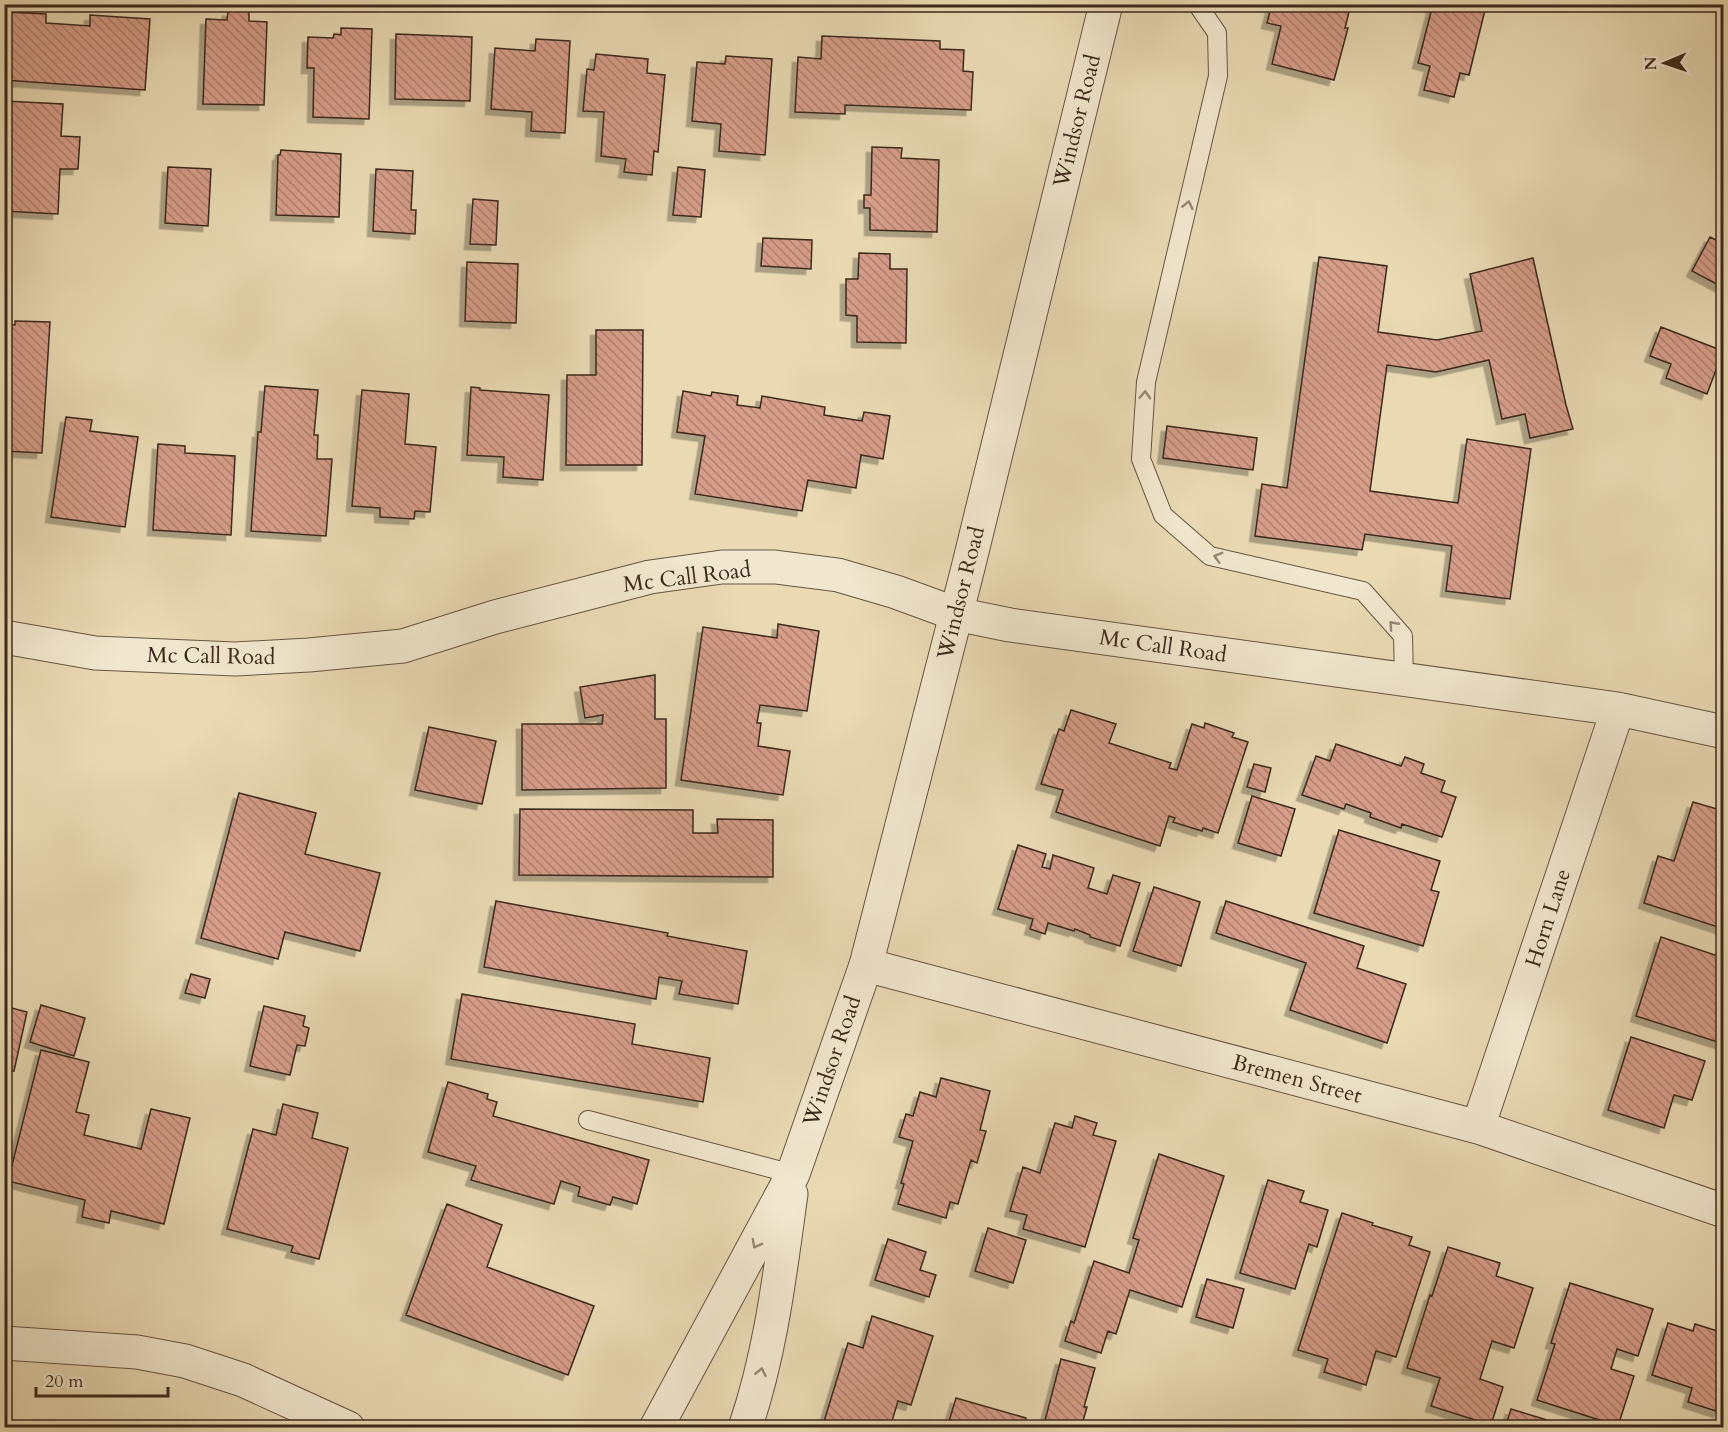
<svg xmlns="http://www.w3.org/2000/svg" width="1728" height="1432" font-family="Cardo,serif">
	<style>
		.building { fill: url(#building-back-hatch); stroke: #3b291a; stroke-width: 1.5; filter: url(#shadow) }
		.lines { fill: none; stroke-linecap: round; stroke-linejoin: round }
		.service-casing { stroke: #665540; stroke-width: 20 }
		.minor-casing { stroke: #665540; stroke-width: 35 }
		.tertiary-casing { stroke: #665540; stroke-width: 35 }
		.service { stroke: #f1e7ce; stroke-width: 18 }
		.minor { stroke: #f1e7ce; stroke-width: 33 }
		.tertiary { stroke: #f1e7ce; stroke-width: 33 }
		.oneway { stroke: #968874 }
		.labels { text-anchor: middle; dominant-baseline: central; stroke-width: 5; stroke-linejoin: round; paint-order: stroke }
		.street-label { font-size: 22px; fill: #3b291a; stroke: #f1e7ce }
	</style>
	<defs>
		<pattern id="building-back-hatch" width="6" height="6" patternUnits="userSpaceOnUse" patternTransform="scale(1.5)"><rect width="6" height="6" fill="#d69d89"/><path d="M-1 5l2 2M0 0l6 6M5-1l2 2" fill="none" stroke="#af806f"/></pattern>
		<filter id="shadow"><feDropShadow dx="-5.5" dy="5.5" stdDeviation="0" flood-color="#0004"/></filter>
	</defs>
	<rect width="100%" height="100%" fill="#e9dab4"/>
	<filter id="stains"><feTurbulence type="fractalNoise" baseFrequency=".00333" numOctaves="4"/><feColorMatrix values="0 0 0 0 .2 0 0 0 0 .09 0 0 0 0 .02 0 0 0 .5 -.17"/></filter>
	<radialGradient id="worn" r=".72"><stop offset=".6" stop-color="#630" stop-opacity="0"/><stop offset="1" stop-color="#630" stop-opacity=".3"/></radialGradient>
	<path class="building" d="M 1272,4 L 1351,4 L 1345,28 L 1348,28 L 1334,80 L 1272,64 L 1281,26 L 1267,23 Z
		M 1433,4 L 1486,6 L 1469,75 L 1460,73 L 1454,97 L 1424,90 L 1430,66 L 1418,63 Z
		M 228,11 L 249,11 L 249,21 L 267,22 L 264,105 L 203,104 L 206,19 L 227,20 Z
		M 6,12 L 46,14 L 46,23 L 90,26 L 90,15 L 150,19 L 145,90 L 4,80 Z
		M 341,28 L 372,29 L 369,119 L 313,117 L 314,68 L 307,68 L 308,37 L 333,38 L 334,34 L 341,35 Z
		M 396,34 L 472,37 L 470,101 L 395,99 Z
		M 822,36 L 940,41 L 940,49 L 964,50 L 963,71 L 973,72 L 971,110 L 845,105 L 845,114 L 795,112 L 798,57 L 821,59 Z
		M 536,39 L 570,41 L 565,133 L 531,131 L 532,112 L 491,109 L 495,48 L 535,51 Z
		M 596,54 L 648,59 L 647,73 L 665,75 L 658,152 L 654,151 L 652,175 L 624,172 L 626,159 L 601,156 L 604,112 L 583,111 L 587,69 L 594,70 Z
		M 726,56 L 772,59 L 765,155 L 719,151 L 721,124 L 692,121 L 697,62 L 725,64 Z
		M 4,101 L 63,104 L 61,136 L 80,137 L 78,169 L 60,169 L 58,214 L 4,211 Z
		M 872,147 L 902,148 L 901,158 L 939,160 L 937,232 L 870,230 L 870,208 L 864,208 L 864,195 L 871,195 Z
		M 281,150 L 341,154 L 339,217 L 276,215 L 278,155 L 280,155 Z
		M 168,167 L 211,169 L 208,226 L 165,223 Z
		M 678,167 L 705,170 L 701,217 L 673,215 Z
		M 376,169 L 413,171 L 411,210 L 416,210 L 415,234 L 373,231 Z
		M 473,199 L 498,201 L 496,245 L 470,244 Z
		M 1710,237 L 1724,244 L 1724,288 L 1692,271 Z
		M 763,238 L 812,240 L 811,269 L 761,266 Z
		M 859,253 L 890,254 L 890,269 L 907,269 L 906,343 L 857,342 L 857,316 L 846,315 L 846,279 L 858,279 Z
		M 1319,257 L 1387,266 L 1378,332 L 1437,340 L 1482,331 L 1470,274 L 1533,258 L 1566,405 L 1573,429 L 1530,438 L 1525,414 L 1502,419 L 1489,360 L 1436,372 L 1387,365 L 1370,491 L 1458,503 L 1467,439 L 1531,449 L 1510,599 L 1446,591 L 1452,546 L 1365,534 L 1362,550 L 1255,536 L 1262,484 L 1287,488 Z
		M 467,262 L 518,264 L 516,323 L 465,321 Z
		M 15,321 L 50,322 L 42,453 L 4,451 L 4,324 L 15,325 Z
		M 1661,327 L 1723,351 L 1707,394 L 1666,378 L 1671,364 L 1650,356 Z
		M 596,330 L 643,330 L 642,465 L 566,465 L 567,375 L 596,375 Z
		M 265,386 L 318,390 L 314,435 L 318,435 L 317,459 L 332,459 L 326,536 L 251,531 L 258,432 L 261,432 Z
		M 471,387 L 480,388 L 480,390 L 549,395 L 543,480 L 503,477 L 504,457 L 467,455 Z
		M 362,390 L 409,394 L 405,444 L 436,447 L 430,512 L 415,511 L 414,519 L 380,517 L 380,508 L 352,506 Z
		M 683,391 L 711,396 L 712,392 L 738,396 L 737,405 L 760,408 L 762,396 L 825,407 L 824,415 L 862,421 L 864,412 L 890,416 L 883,459 L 861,455 L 856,488 L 808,480 L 802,511 L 695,494 L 705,436 L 677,432 Z
		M 66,417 L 92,420 L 90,431 L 138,437 L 125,527 L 51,517 Z
		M 1167,426 L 1257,438 L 1253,470 L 1163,458 Z
		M 158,444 L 185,446 L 185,453 L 235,456 L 231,535 L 153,530 Z
		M 778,624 L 819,631 L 807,711 L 760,705 L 757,723 L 761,723 L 758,746 L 790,751 L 783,795 L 681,780 L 703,627 L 777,638 Z
		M 655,675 L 655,719 L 666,719 L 666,788 L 522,790 L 522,724 L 602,724 L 603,715 L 585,718 L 580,687 Z
		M 1071,710 L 1116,724 L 1109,743 L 1171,763 L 1169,768 L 1177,770 L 1192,724 L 1204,728 L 1205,723 L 1234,733 L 1232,737 L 1248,742 L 1218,833 L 1203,828 L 1202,831 L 1173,822 L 1175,818 L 1169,816 L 1160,846 L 1056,812 L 1063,790 L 1041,784 L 1059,729 L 1064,731 Z
		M 429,727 L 496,741 L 482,804 L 415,790 Z
		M 1336,744 L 1401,766 L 1405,757 L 1424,764 L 1421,773 L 1445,781 L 1441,792 L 1456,797 L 1442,837 L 1402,824 L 1401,828 L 1370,817 L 1371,813 L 1346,804 L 1344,809 L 1302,795 L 1316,756 L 1330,761 Z
		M 1254,764 L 1271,768 L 1265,792 L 1247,787 Z
		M 239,793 L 316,813 L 305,854 L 380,873 L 360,951 L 285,932 L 278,959 L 201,938 Z
		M 1252,796 L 1295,809 L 1281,856 L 1238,843 Z
		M 1693,802 L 1724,811 L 1724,929 L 1644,903 L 1658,856 L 1674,861 Z
		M 520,809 L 693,810 L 693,833 L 718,833 L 717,819 L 773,820 L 773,877 L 519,875 Z
		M 1339,830 L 1440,861 L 1431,890 L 1439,892 L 1423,946 L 1314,913 Z
		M 1018,845 L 1046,854 L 1042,867 L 1050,869 L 1053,855 L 1094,868 L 1088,888 L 1107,894 L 1113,875 L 1140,883 L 1120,946 L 1090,937 L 1090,935 L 1075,929 L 1074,931 L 1048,923 L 1045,934 L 1030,929 L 1033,919 L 998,909 Z
		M 1154,887 L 1200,902 L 1181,966 L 1133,951 Z
		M 496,901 L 668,933 L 667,936 L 747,951 L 738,1004 L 679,994 L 682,981 L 659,977 L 656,999 L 484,967 Z
		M 1226,901 L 1364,946 L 1357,968 L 1406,984 L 1387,1043 L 1290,1010 L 1306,963 L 1216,933 Z
		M 1661,937 L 1724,958 L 1724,1044 L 1636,1016 Z
		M 191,974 L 210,979 L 205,998 L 185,993 Z
		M 462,994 L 635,1024 L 632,1044 L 710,1058 L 703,1102 L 451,1059 Z
		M 41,1005 L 85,1018 L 74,1056 L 30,1042 Z
		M 4,1006 L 27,1012 L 14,1071 L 4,1069 Z
		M 264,1006 L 305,1016 L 303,1026 L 309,1028 L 305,1046 L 297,1045 L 290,1075 L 250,1066 Z
		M 1631,1037 L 1705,1061 L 1692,1100 L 1674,1095 L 1664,1128 L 1608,1110 Z
		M 41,1050 L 89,1062 L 76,1112 L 89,1115 L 84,1135 L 141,1149 L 151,1109 L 190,1118 L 164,1224 L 111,1211 L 109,1223 L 82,1217 L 85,1200 L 8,1181 Z
		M 941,1078 L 990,1091 L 980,1130 L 986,1131 L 977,1163 L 971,1160 L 958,1204 L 950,1202 L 946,1218 L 898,1204 L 904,1184 L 901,1183 L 913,1141 L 899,1137 L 906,1114 L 913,1116 L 920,1092 L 936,1097 Z
		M 448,1082 L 488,1094 L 487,1099 L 497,1102 L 493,1116 L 649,1160 L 637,1204 L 613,1197 L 610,1205 L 578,1196 L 580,1187 L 561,1181 L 554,1204 L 471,1180 L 476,1166 L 428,1152 Z
		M 283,1104 L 318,1113 L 312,1138 L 348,1148 L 319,1259 L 291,1252 L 293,1246 L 227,1229 L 253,1129 L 276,1135 Z
		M 1075,1116 L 1097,1123 L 1093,1135 L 1116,1141 L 1085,1247 L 1023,1229 L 1027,1215 L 1010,1211 L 1023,1167 L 1040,1173 L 1055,1123 L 1072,1128 Z
		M 1159,1154 L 1224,1176 L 1182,1307 L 1130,1290 L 1116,1334 L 1108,1331 L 1101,1353 L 1065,1341 L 1071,1321 L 1074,1323 L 1094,1261 L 1129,1273 L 1139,1240 L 1133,1238 Z
		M 1268,1180 L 1304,1191 L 1300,1202 L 1328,1210 L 1317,1247 L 1309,1244 L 1295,1289 L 1240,1273 Z
		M 447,1204 L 502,1225 L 487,1267 L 594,1306 L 568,1375 L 406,1315 Z
		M 1342,1213 L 1373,1223 L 1372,1225 L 1412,1237 L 1409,1245 L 1430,1252 L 1396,1357 L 1376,1351 L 1366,1385 L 1324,1372 L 1328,1359 L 1298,1350 Z
		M 988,1228 L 1026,1240 L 1013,1283 L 975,1271 Z
		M 888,1239 L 926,1252 L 920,1270 L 936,1275 L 929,1297 L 875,1280 Z
		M 1448,1247 L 1500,1263 L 1496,1276 L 1533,1288 L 1514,1348 L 1492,1341 L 1480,1379 L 1503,1387 L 1491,1425 L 1431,1406 L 1440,1378 L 1407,1368 L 1430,1295 L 1432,1296 Z
		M 1207,1279 L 1244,1289 L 1233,1328 L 1196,1317 Z
		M 1570,1283 L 1653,1309 L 1638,1356 L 1617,1349 L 1611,1369 L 1634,1376 L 1618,1426 L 1537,1400 L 1555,1344 L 1551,1343 Z
		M 872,1316 L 933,1336 L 911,1405 L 898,1401 L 890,1428 L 822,1428 L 848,1343 L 863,1348 Z
		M 1668,1323 L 1693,1331 L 1695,1324 L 1724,1333 L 1724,1399 L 1719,1412 L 1688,1402 L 1692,1388 L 1652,1375 Z
		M 1061,1359 L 1095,1368 L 1084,1407 L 1087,1407 L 1081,1428 L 1043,1428 Z
		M 956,1398 L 1026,1418 L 1025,1421 L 1033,1424 L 1032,1428 L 947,1428 Z
		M 1511,1409 L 1557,1423 L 1556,1428 L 1505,1428 Z"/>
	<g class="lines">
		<defs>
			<path id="service" d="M 1197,4 L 1217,33 L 1218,76 L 1146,382 L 1141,459 L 1163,515 L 1210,556 L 1363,591 L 1403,636 L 1404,680
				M 588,1120 L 793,1174"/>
			<path id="minor" d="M 4,637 L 95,653 L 235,659 L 309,655 L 403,646 L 495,617 L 650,577 L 722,567 L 775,567 L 838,575 L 896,592 L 956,614 L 1010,625 L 1618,709 L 1724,732
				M 866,965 L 1478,1127 L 1724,1211
				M 1478,1127 L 1618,709
				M 4,1343 L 137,1352 L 185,1361 L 243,1380 L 348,1428"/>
			<path id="tertiary" d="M 656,1428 L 793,1174 L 866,965 L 968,568 L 1106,4
				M 745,1428 C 771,1352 780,1273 791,1194"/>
		</defs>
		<use href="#service" class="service-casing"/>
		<use href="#minor" class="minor-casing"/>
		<use href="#tertiary" class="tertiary-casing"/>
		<use href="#service" class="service"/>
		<use href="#minor" class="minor"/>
		<use href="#tertiary" class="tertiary"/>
	</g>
	<defs><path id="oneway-chevron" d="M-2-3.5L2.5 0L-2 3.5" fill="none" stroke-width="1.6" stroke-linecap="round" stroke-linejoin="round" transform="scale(1.5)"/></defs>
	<g class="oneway">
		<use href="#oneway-chevron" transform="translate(1188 205) rotate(-77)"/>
		<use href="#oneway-chevron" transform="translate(1145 395) rotate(-87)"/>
		<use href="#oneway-chevron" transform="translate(1218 557) rotate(-164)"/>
		<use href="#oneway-chevron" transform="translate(1393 625) rotate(-132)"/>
		<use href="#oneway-chevron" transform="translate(756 1244) rotate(118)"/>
		<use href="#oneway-chevron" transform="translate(761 1372) rotate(-78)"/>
	</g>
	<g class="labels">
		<g class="street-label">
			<text transform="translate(1077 121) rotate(-76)">Windsor Road</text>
			<text transform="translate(687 577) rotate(-7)">Mc Call Road</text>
			<text transform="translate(961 593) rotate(-76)">Windsor Road</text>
			<text transform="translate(1163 646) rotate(8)">Mc Call Road</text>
			<text transform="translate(211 656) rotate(1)">Mc Call Road</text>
			<text transform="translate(1548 918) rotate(-72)">Horn Lane</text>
			<text transform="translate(832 1061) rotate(-71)">Windsor Road</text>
			<text transform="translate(1297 1079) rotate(15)">Bremen Street</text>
		</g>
	</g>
	<rect width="1728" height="1432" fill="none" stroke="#e9dab4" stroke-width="24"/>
	<rect x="6" y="6" width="1716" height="1420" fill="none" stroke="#3b291a" stroke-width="3"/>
	<rect x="12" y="12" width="1704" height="1408" fill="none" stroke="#3b291a" stroke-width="1.5"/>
	<g transform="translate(1665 63) rotate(268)" stroke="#f1e7ce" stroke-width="4.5" paint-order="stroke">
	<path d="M0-4.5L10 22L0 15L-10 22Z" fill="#3b291a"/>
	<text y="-9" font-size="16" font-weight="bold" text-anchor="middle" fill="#3b291a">N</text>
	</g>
	<path d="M36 1387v9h132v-9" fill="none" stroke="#3b291a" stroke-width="3"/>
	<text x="45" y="1387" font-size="18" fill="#3b291a" stroke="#f1e7ce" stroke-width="4.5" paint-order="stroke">20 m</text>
	<rect width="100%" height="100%" filter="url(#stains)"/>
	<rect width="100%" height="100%" fill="url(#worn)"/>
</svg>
